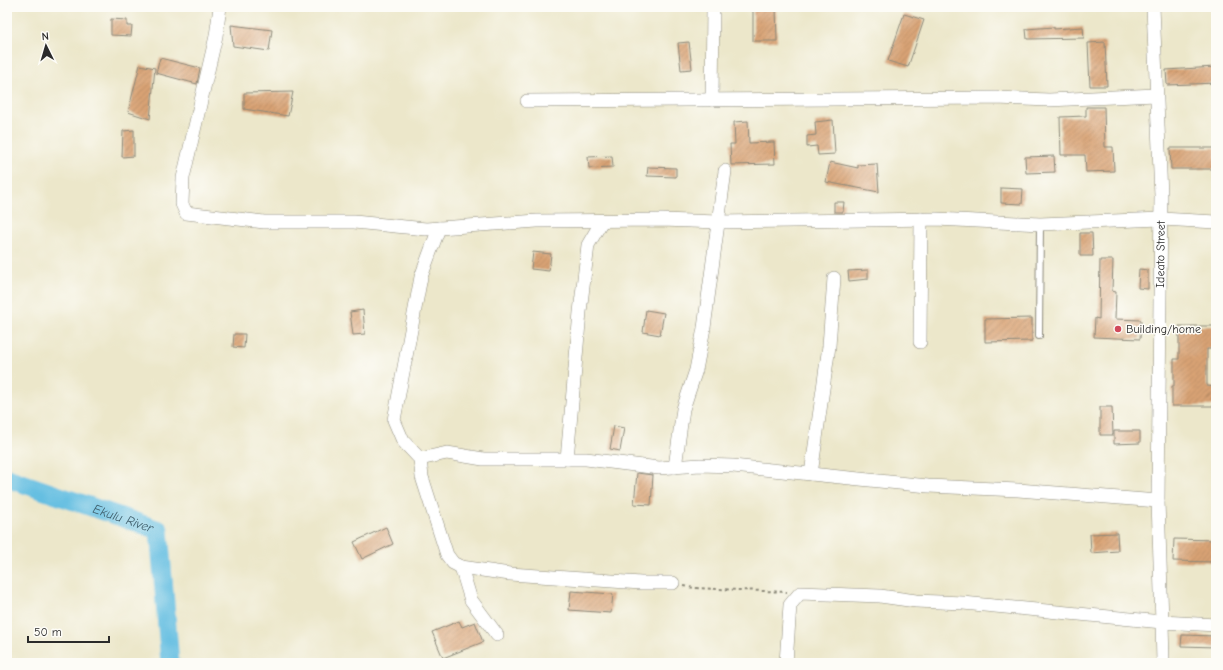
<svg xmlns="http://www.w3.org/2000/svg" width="1223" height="670" font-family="'Comic Neue',sans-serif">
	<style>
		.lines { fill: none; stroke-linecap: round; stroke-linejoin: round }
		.river { stroke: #63bee1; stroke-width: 19 }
		.building { fill: url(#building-hatch) }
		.service-casing { stroke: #8c897a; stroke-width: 8 }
		.minor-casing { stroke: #8c897a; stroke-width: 14 }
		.path { stroke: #8c897a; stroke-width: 2; stroke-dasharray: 3 3; stroke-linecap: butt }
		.service { stroke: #fff; stroke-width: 6 }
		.minor { stroke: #fff; stroke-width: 13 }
		.poi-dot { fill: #d1495b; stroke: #fdfcf7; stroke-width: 1.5 }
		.labels { text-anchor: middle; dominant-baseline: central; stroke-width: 3; stroke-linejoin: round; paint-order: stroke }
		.street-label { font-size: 12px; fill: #2b2b2b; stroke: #fdfcf7 }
		.poi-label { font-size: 12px; fill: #2b2b2b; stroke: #fdfcf7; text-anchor: start }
		.water-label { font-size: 13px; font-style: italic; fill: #3f5e6b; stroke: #fdfcf7 }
	</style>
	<defs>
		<pattern id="building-hatch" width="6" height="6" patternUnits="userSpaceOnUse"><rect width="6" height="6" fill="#d9a375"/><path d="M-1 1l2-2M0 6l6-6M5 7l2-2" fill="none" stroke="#b08560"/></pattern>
	</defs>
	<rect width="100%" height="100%" fill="#fdfcf7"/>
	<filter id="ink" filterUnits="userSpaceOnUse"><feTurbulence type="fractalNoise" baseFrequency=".025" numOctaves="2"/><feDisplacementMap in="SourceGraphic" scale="8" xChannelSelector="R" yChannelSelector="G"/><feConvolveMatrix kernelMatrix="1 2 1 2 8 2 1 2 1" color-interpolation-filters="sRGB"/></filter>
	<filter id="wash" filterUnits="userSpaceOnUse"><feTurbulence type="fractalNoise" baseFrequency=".012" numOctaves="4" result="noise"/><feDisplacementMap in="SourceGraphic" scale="16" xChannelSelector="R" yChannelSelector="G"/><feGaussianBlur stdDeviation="0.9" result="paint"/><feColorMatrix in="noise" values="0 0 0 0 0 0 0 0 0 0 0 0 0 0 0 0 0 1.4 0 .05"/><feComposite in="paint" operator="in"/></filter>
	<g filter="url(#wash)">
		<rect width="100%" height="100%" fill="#ece7ca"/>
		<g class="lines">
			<path class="river" id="s1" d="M 7,478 L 159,530 L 170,663"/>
		</g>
		<g id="blocks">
			<path class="building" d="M 753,7 L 776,7 L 777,41 L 753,41 Z
				M 904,14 L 924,20 L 908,67 L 888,61 Z
				M 111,19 L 127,20 L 127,26 L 132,26 L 131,36 L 111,35 Z
				M 231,25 L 272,30 L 269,51 L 233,46 Z
				M 1054,27 L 1054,29 L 1083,27 L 1084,38 L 1027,39 L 1026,29 Z
				M 689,42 L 692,69 L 681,70 L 678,43 Z
				M 1105,42 L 1107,86 L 1090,86 L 1088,43 Z
				M 160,58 L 200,68 L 197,84 L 156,73 Z
				M 140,65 L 155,68 L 150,119 L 128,112 Z
				M 1215,67 L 1216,83 L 1167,85 L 1166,70 Z
				M 293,92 L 288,116 L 244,109 L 244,93 Z
				M 1086,107 L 1104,107 L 1105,147 L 1113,147 L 1114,171 L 1086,172 L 1085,155 L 1061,155 L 1060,117 L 1086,116 Z
				M 833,120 L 835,154 L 818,155 L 817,146 L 807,147 L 807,136 L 816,135 L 815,122 Z
				M 748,121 L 749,143 L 774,142 L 775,164 L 731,165 L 730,144 L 735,144 L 734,122 Z
				M 134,130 L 134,156 L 122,157 L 123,131 Z
				M 1170,148 L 1216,148 L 1216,169 L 1171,169 Z
				M 612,156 L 613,167 L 589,168 L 588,157 Z
				M 1054,156 L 1055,172 L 1026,173 L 1025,157 Z
				M 830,162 L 858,168 L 858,165 L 877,164 L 879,192 L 826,182 Z
				M 648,167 L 676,168 L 676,177 L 647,176 Z
				M 1001,188 L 1023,189 L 1022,204 L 1001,203 Z
				M 834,202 L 844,202 L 843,212 L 834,212 Z
				M 1080,233 L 1092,233 L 1093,256 L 1080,256 Z
				M 533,252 L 551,254 L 549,271 L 531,269 Z
				M 1100,260 L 1113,260 L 1112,291 L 1116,292 L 1115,319 L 1141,320 L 1140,339 L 1094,337 L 1095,318 L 1099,319 Z
				M 1139,269 L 1148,270 L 1148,289 L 1138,288 Z
				M 868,270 L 868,279 L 849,281 L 848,271 Z
				M 363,310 L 365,334 L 353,335 L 350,312 Z
				M 646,310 L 664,313 L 660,335 L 643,332 Z
				M 1032,318 L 1032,341 L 985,342 L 985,319 Z
				M 1179,326 L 1216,326 L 1216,349 L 1207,349 L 1207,386 L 1216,387 L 1216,406 L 1172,406 L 1172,386 L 1174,386 L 1174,359 L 1179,359 Z
				M 234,334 L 245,334 L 244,348 L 233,347 Z
				M 1100,407 L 1112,407 L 1113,435 L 1100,435 Z
				M 614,426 L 624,428 L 620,451 L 610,449 Z
				M 1114,431 L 1140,431 L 1140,443 L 1114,444 Z
				M 637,473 L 653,475 L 651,505 L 634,504 Z
				M 386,527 L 393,544 L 362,559 L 354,542 Z
				M 1117,533 L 1118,551 L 1091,553 L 1090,534 Z
				M 1174,539 L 1216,540 L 1216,562 L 1173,561 Z
				M 571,591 L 613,594 L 611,613 L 569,610 Z
				M 459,621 L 462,627 L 475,622 L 483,642 L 443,658 L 432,632 Z
				M 1182,635 L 1216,636 L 1216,647 L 1181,646 Z"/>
		</g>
	</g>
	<g filter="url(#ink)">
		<use href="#blocks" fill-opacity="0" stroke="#8c897a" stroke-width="1"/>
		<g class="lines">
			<defs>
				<path id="service" d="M 1039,336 L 1040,224"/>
				<g id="minor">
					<path d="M 220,7 L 216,36 L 183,178 L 182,204 L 186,213 L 264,222 L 354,222 L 426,229 L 537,221 L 662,220 L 718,222 L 936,219 L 1040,224 L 1161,219 L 1216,222"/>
					<path d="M 712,100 L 713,7"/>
					<path d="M 527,101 L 996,98 L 1049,100 L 1156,95"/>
					<path d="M 439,228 L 421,277 L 394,420 L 403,441 L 420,459 L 422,477 L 447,555 L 453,563 L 461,567 L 510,574 L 641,583 L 673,583"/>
					<path d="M 920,342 L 921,219"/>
					<path d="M 420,459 L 447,453 L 483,459 L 586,459 L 659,468 L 700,465 L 733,466 L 928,486 L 1018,490 L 1158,501"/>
					<path d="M 567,459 L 580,312 L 588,245 L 602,221"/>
					<path d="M 675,467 L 683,409 L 696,370 L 704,328 L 725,171"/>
					<path d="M 811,474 L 829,346 L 834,278"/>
					<path d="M 461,567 L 471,600 L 497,635"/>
					<path id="s2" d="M 786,663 L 790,605 L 800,593 L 880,596 L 916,601 L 963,603 L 1162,622 L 1158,501 L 1161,196 L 1153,7"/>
					<path d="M 1163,663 L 1162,622 L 1216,625"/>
				</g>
			</defs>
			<use href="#service" class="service-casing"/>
			<use href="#minor" class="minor-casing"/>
			<path class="path" d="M 684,586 L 694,588 L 787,592"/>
			<use href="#service" class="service"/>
			<use href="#minor" class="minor"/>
		</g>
	</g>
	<circle class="poi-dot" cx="1118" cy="329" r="4"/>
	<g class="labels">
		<g class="street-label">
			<text stroke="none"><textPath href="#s2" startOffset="805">Ideato Street</textPath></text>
		</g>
		<g class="poi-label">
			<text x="1126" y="329">Building/home</text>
		</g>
		<g class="water-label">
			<text stroke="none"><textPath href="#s1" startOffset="123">Ekulu River</textPath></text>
		</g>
	</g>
	<rect width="1223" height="670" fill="none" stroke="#fdfcf7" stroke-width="24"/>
	<g transform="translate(46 46) rotate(355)" stroke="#fdfcf7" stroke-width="3" paint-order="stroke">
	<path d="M0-3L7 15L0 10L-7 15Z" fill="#2b2b2b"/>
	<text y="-6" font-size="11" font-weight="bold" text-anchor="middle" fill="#2b2b2b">N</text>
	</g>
	<path d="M28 636v6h81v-6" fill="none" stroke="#2b2b2b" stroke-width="2"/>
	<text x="34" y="636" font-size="12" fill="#2b2b2b" stroke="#fdfcf7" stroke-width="3" paint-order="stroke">50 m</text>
</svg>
